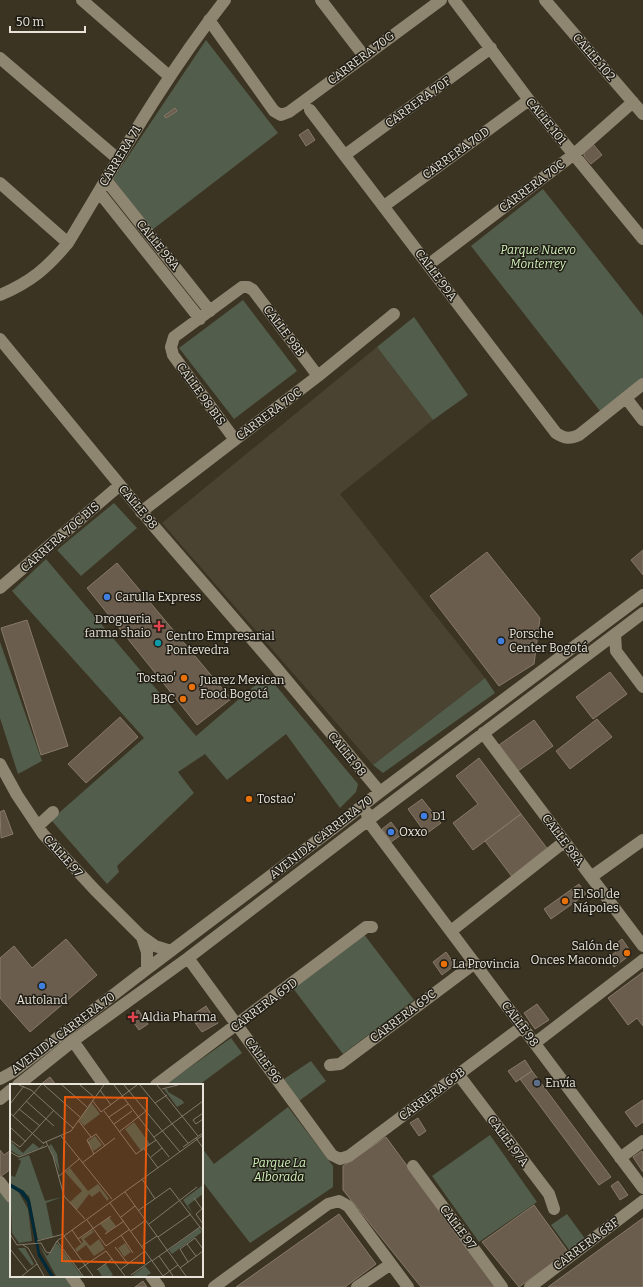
<svg xmlns="http://www.w3.org/2000/svg" width="643" height="1287" font-family="Bitter,serif">
	<style>
		.industrial { fill: #4b4332 }
		.green { fill: #525d4b }
		.building { fill: #6b5d4d; stroke: #877967 }
		.lines { fill: none; stroke-linecap: round; stroke-linejoin: round }
		.minor { stroke: #8f8672; stroke-width: 12 }
		.shop-dot { fill: #3f7fe0; stroke: #201d15; stroke-width: 1.5 }
		.health-dot { fill: #e0444e; stroke: #201d15; stroke-width: 1.5 }
		.culture-dot { fill: #0f9aa8; stroke: #201d15; stroke-width: 1.5 }
		.food-dot { fill: #e8710a; stroke: #201d15; stroke-width: 1.5 }
		.service-dot { fill: #5c6f8a; stroke: #201d15; stroke-width: 1.5 }
		.labels { text-anchor: middle; dominant-baseline: central; stroke-width: 3; stroke-linejoin: round; paint-order: stroke }
		.street-label { font-size: 12px; fill: #e8e3d8; stroke: #201d15 }
		.park-label { font-size: 12px; font-style: italic; fill: #d0f1ba; stroke: #201d15 }
		.poi-label { font-size: 12px; fill: #e8e3d8; stroke: #201d15; text-anchor: start }
		.inset-road { fill: none; stroke: #817a6b; stroke-width: 1 }
		.view { fill: #e8590c; fill-opacity: 0.15; stroke: #e8590c; stroke-width: 2 }
		.inset-edge { fill: none; stroke: #e8e3d8; stroke-width: 2 }
	</style>
	<rect width="100%" height="100%" fill="#3c3423"/>
	<path class="industrial" d="M 377,347 L 433,420 L 340,494 L 485,678 L 373,765 L 162,523 Z"/>
	<path class="green" d="M 206,40 L 278,133 L 152,230 L 113,179 Z
		M 543,189 L 643,316 L 643,378 L 600,411 L 471,246 Z
		M 243,300 L 297,371 L 234,419 L 179,348 Z
		M 414,317 L 468,395 L 433,420 L 377,347 Z
		M 114,503 L 137,528 L 81,576 L 57,550 Z
		M 46,559 L 196,736 L 267,675 L 358,784 L 356,792 L 340,808 L 286,734 L 227,780 L 205,754 L 178,772 L 194,793 L 117,866 L 119,872 L 107,884 L 52,821 L 60,812 L 144,738 L 12,591 Z
		M 0,642 L 42,761 L 18,774 L 0,718 Z
		M 485,678 L 495,693 L 383,773 L 373,765 Z
		M 363,933 L 414,1000 L 343,1054 L 292,987 Z
		M 231,1038 L 242,1053 L 199,1085 L 165,1085 Z
		M 311,1061 L 326,1081 L 299,1101 L 284,1079 Z
		M 288,1107 L 333,1166 L 333,1187 L 250,1243 L 202,1181 L 202,1148 L 214,1164 Z
		M 490,1135 L 537,1202 L 479,1242 L 432,1176 Z
		M 0,1187 L 11,1202 L 11,1276 L 65,1276 L 73,1287 L 0,1287 Z
		M 567,1214 L 586,1240 L 570,1251 L 551,1225 Z"/>
	<path class="building" d="M 175,108 L 177,111 L 166,118 L 164,116 Z
		M 308,129 L 315,140 L 306,146 L 299,135 Z
		M 593,144 L 602,155 L 591,164 L 584,156 L 584,153 L 586,150 Z
		M 643,550 L 643,575 L 631,560 Z
		M 487,552 L 540,618 L 534,664 L 499,686 L 430,596 Z
		M 117,563 L 231,699 L 197,725 L 87,588 Z
		M 27,620 L 68,746 L 41,755 L 1,628 Z
		M 610,672 L 627,694 L 593,719 L 576,697 Z
		M 120,717 L 138,737 L 86,783 L 68,764 Z
		M 597,719 L 612,737 L 570,769 L 556,751 Z
		M 534,720 L 553,746 L 518,771 L 499,745 Z
		M 479,758 L 521,814 L 473,850 L 453,823 L 478,804 L 456,776 Z
		M 422,799 L 441,823 L 426,834 L 408,809 Z
		M 4,810 L 13,834 L 1,838 L 0,812 Z
		M 521,814 L 549,851 L 513,878 L 485,841 Z
		M 391,822 L 401,835 L 391,842 L 382,829 Z
		M 579,884 L 586,894 L 551,919 L 544,909 Z
		M 66,939 L 97,975 L 30,1032 L 0,998 L 0,958 L 14,946 L 32,968 Z
		M 622,939 L 631,952 L 630,955 L 614,967 L 607,958 L 616,952 L 612,947 Z
		M 446,952 L 455,965 L 442,975 L 433,962 Z
		M 643,972 L 643,1026 L 637,1018 L 628,1025 L 608,998 Z
		M 537,1004 L 549,1020 L 535,1029 L 524,1013 Z
		M 206,1006 L 211,1014 L 196,1024 L 191,1016 Z
		M 138,1010 L 148,1024 L 139,1030 L 129,1016 Z
		M 211,1014 L 218,1023 L 202,1032 L 196,1024 Z
		M 525,1060 L 532,1071 L 516,1082 L 508,1071 Z
		M 532,1071 L 611,1177 L 599,1185 L 520,1079 Z
		M 50,1077 L 56,1085 L 40,1085 Z
		M 643,1100 L 643,1122 L 636,1127 L 625,1112 Z
		M 418,1118 L 426,1131 L 419,1136 L 410,1123 Z
		M 386,1137 L 496,1287 L 421,1287 L 343,1190 L 343,1166 Z
		M 0,1150 L 4,1155 L 11,1150 L 11,1169 L 0,1177 Z
		M 642,1151 L 643,1153 L 643,1172 L 633,1157 Z
		M 618,1181 L 628,1195 L 620,1200 L 611,1186 Z
		M 534,1205 L 568,1252 L 519,1287 L 482,1242 Z
		M 339,1214 L 376,1264 L 345,1287 L 236,1287 Z
		M 643,1218 L 643,1287 L 548,1287 Z
		M 143,1281 L 147,1287 L 135,1287 Z"/>
	<g class="lines">
		<path class="minor" d="M 82,0 L 169,76
			M 321,0 L 364,56
			M 454,0 L 529,100 L 643,239
			M 545,0 L 643,114
			M 209,20 L 274,111 L 281,115 L 289,112 L 304,101 L 441,0
			M 0,58 L 118,159
			M 310,110 L 556,433 C 565,439 570,439 579,435 L 643,384
			M 345,155 L 491,48
			M 106,180 L 210,311
			M 0,183 L 68,243
			M 99,192 L 200,319
			M 384,206 L 529,100
			M 428,265 L 573,155 L 633,102
			M 0,295 C 31,282 47,268 68,243 C 118,160 165,76 225,0
			M 0,339 L 152,524 L 274,665 L 380,792
			M 626,398 L 643,420
			M 235,440 L 173,355 L 171,347 L 174,337 L 242,287 L 248,287 L 253,290 L 318,376
			M 141,512 L 318,376 L 394,314
			M 0,588 L 120,485
			M 615,634 L 616,651 L 643,687
			M 483,733 L 643,946
			M 0,764 L 17,795 L 43,834 L 95,890 L 141,936 L 155,946 L 171,951
			M 367,813 L 368,821 L 643,1188
			M 38,826 L 53,812
			M 591,877 L 643,840
			M 451,931 L 564,842
			M 142,937 L 147,952 L 147,969
			M 188,958 L 332,1155 L 340,1159 L 349,1156 L 523,1026
			M 73,1041 L 104,1085
			M 535,1043 L 643,960
			M 330,1065 L 340,1064 L 475,963
			M 458,1074 L 549,1194 L 554,1209
			M 0,1079 L 13,1072 L 147,969 L 335,827 L 380,792 L 643,595
			M 18,1085 L 73,1041 L 188,958 L 379,812 L 643,613
			M 156,1085 L 366,927 L 372,927
			M 0,1099 L 11,1090
			M 620,1158 L 643,1141
			M 413,1166 L 502,1287
			M 0,1182 L 11,1197
			M 71,1276 L 79,1287
			M 151,1276 L 159,1287
			M 214,1287 L 328,1204 L 339,1201 L 348,1206 L 408,1287
			M 357,1287 L 391,1264
			M 530,1287 L 643,1201"/>
	</g>
	<g class="shop-dot">
		<circle cx="107" cy="597" r="4"/>
		<circle cx="501" cy="641" r="4"/>
		<circle cx="424" cy="816" r="4"/>
		<circle cx="391" cy="832" r="4"/>
		<circle cx="42" cy="986" r="4"/>
	</g>
	<g class="health-dot">
		<path d="M157 620h4v4h4v4h-4v4h-4v-4h-4v-4h4z"/>
		<path d="M131 1011h4v4h4v4h-4v4h-4v-4h-4v-4h4z"/>
	</g>
	<circle class="culture-dot" cx="158" cy="643" r="4"/>
	<g class="food-dot">
		<circle cx="184" cy="678" r="4"/>
		<circle cx="192" cy="687" r="4"/>
		<circle cx="183" cy="699" r="4"/>
		<circle cx="249" cy="799" r="4"/>
		<circle cx="565" cy="901" r="4"/>
		<circle cx="627" cy="953" r="4"/>
		<circle cx="444" cy="964" r="4"/>
	</g>
	<circle class="service-dot" cx="537" cy="1083" r="4"/>
	<g class="labels">
		<g class="street-label">
			<text transform="translate(594 57) rotate(49)">CALLE 102</text>
			<text transform="translate(361 58) rotate(-37)">CARRERA 70G</text>
			<text transform="translate(418 102) rotate(-36)">CARRERA 70F</text>
			<text transform="translate(546 121) rotate(51)">CALLE 101</text>
			<text transform="translate(456 153) rotate(-36)">CARRERA 70D</text>
			<text transform="translate(120 156) rotate(-59)">CARRERA 71</text>
			<text transform="translate(532 186) rotate(-37)">CARRERA 70C</text>
			<text transform="translate(158 245) rotate(51)">CALLE 98A</text>
			<text transform="translate(436 275) rotate(53)">CALLE 99A</text>
			<text transform="translate(284 331) rotate(53)">CALLE 98B</text>
			<text transform="translate(201 394) rotate(54)">CALLE 98 BIS</text>
			<text transform="translate(269 414) rotate(-37)">CARRERA 70C</text>
			<text transform="translate(138 507) rotate(50)">CALLE 98</text>
			<text transform="translate(60 537) rotate(-41)">CARRERA 70C BIS</text>
			<text transform="translate(347 754) rotate(51)">CALLE 98</text>
			<text transform="translate(321 837) rotate(-38)">AVENIDA CARRERA 70</text>
			<text transform="translate(563 840) rotate(53)">CALLE 98A</text>
			<text transform="translate(63 856) rotate(48)">CALLE 97</text>
			<text transform="translate(264 1005) rotate(-37)">CARRERA 69D</text>
			<text transform="translate(403 1016) rotate(-37)">CARRERA 69C</text>
			<text transform="translate(520 1024) rotate(53)">CALLE 98</text>
			<text transform="translate(63 1033) rotate(-37)">AVENIDA CARRERA 70</text>
			<text transform="translate(263 1060) rotate(54)">CALLE 96</text>
			<text transform="translate(432 1094) rotate(-37)">CARRERA 69B</text>
			<text transform="translate(508 1141) rotate(53)">CALLE 97A</text>
			<text transform="translate(458 1227) rotate(53)">CALLE 97</text>
			<text transform="translate(586 1244) rotate(-37)">CARRERA 68F</text>
		</g>
		<g class="park-label">
			<text x="538" y="250">Parque Nuevo<tspan x="538" dy="14">Monterrey</tspan></text>
			<text x="279" y="1163">Parque La<tspan x="279" dy="14">Alborada</tspan></text>
		</g>
		<g class="poi-label">
			<text x="115" y="597">Carulla Express</text>
			<text x="151" y="619" text-anchor="end">Drogueria<tspan x="151" dy="14">farma shaio</tspan></text>
			<text x="509" y="634">Porsche<tspan x="509" dy="14">Center Bogotá</tspan></text>
			<text x="166" y="636">Centro Empresarial<tspan x="166" dy="14">Pontevedra</tspan></text>
			<text x="176" y="678" text-anchor="end">Tostao'</text>
			<text x="200" y="680">Juarez Mexican<tspan x="200" dy="14">Food Bogotá</tspan></text>
			<text x="175" y="699" text-anchor="end">BBC</text>
			<text x="257" y="799">Tostao’</text>
			<text x="432" y="816">D1</text>
			<text x="399" y="832">Oxxo</text>
			<text x="573" y="894">El Sol de<tspan x="573" dy="14">Nápoles</tspan></text>
			<text x="619" y="946" text-anchor="end">Salón de<tspan x="619" dy="14">Onces Macondo</tspan></text>
			<text x="452" y="964">La Provincia</text>
			<text x="42" y="1000" text-anchor="middle">Autoland</text>
			<text x="141" y="1017">Aldia Pharma</text>
			<text x="545" y="1083">Envía</text>
		</g>
	</g>
	<g transform="translate(10 1084)">
		<rect width="193" height="193" fill="#3c3423"/>
		<path d="M 154,5 L 157,5 L 158,8 L 172,16 L 174,19 L 167,23 ZM 81,18 L 90,30 L 74,42 L 69,36 ZM 124,38 L 140,60 L 131,67 L 115,45 ZM 85,52 L 92,61 L 84,67 L 77,58 ZM 0,57 L 13,69 L 23,59 L 29,64 L 34,61 L 33,63 L 10,72 L 0,66 ZM 41,60 L 47,70 L 50,89 L 39,62 ZM 19,71 L 35,117 L 52,113 L 36,119 L 43,153 L 28,156 L 19,112 L 0,99 L 0,91 L 5,93 L 11,77 L 8,75 ZM 60,84 L 78,107 L 88,100 L 99,115 L 97,117 L 90,107 L 82,113 L 79,110 L 67,126 L 60,118 L 72,107 L 55,88 ZM 193,101 L 193,110 L 178,121 L 183,130 L 173,116 ZM 0,103 L 8,107 L 18,125 L 22,157 L 9,159 L 2,149 ZM 99,133 L 106,142 L 97,148 L 90,140 ZM 189,144 L 192,148 L 162,170 L 159,166 ZM 82,146 L 84,148 L 74,155 L 80,162 L 89,155 L 95,165 L 84,172 L 76,161 L 67,168 L 65,165 L 73,158 L 71,154 ZM 47,159 L 72,192 L 46,192 L 29,161 L 37,172 ZM 115,159 L 121,168 L 114,173 L 108,164 ZM 8,164 L 15,164 L 24,180 L 22,182 ZM 96,180 L 103,191 L 101,192 L 92,192 L 88,186 ZM 135,182 L 141,189 L 136,192 L 124,192 L 123,191 Z" fill="#525d4b"/>
		<path d="M 0,99 L 14,107 L 20,116 L 30,169 L 44,192 L 40,192 L 28,172 L 17,118 L 10,109 L 0,103 Z" fill="#002a37"/>
		<path class="inset-road" d="M 9,1 L 21,6 L 63,44M 34,1 L 70,33M 52,1 L 77,23M 70,1 L 84,13M 104,1 L 159,73M 114,1 L 170,68M 130,1 L 178,59M 147,1 L 188,52M 152,5 L 168,1M 90,6 L 101,21M 82,16 L 91,28 L 127,1M 16,17 L 44,42M 145,19 L 157,11M 0,20 L 14,2M 9,25 L 30,42M 94,27 L 126,70 L 146,56M 0,29 L 34,60M 193,29 L 183,36 L 186,40 L 193,35M 3,32 L 31,1M 99,33 L 118,20M 68,36 L 81,53M 104,40 L 122,27M 0,43 L 16,58M 109,48 L 136,27M 51,52 L 102,115M 144,53 L 193,17M 186,54 L 193,64M 0,56 L 10,63 L 44,26M 36,58 L 43,72 L 54,112 L 75,135M 33,59 L 61,47 L 94,1M 173,63 L 193,49M 134,65 L 148,84M 0,68 L 9,73 L 37,62M 84,70 L 77,56 L 86,50 L 95,62M 141,73 L 152,64M 72,79 L 105,54M 48,93 L 69,75M 132,95 L 145,115M 115,108 L 176,192M 184,114 L 192,125M 100,119 L 153,192M 193,124 L 186,130 L 193,140M 129,126 L 160,104 L 193,147M 111,133 L 125,122M 77,136 L 96,162 L 120,145M 139,140 L 187,103M 62,146 L 71,159M 121,147 L 136,136M 0,150 L 7,161 L 31,159 L 36,168 L 40,169 L 47,157 L 193,51M 95,150 L 114,137M 111,151 L 123,169M 54,152 L 83,192M 148,153 L 181,130M 68,155 L 101,132M 27,157 L 54,150M 47,157 L 73,192M 177,160 L 186,172M 13,161 L 18,164 L 34,192M 132,162 L 147,152M 105,163 L 118,180M 0,165 L 18,188M 149,172 L 163,192M 142,177 L 190,143M 178,178 L 170,165 L 185,154 L 193,165M 170,184 L 193,167M 68,186 L 96,167 L 115,192M 87,186 L 102,175M 110,186 L 135,167M 121,191 L 142,176M 12,192 L 27,180M 153,192 L 168,181"/>
		<path class="view" d="M 55,13 L 137,14 L 134,179 L 52,177 Z"/>
		<rect width="193" height="193" class="inset-edge"/>
	</g>
	<path d="M10 26v6h75v-6" fill="none" stroke="#e8e3d8" stroke-width="2"/>
	<text x="16" y="26" font-size="12" fill="#e8e3d8" stroke="#201d15" stroke-width="3" paint-order="stroke">50 m</text>
</svg>
